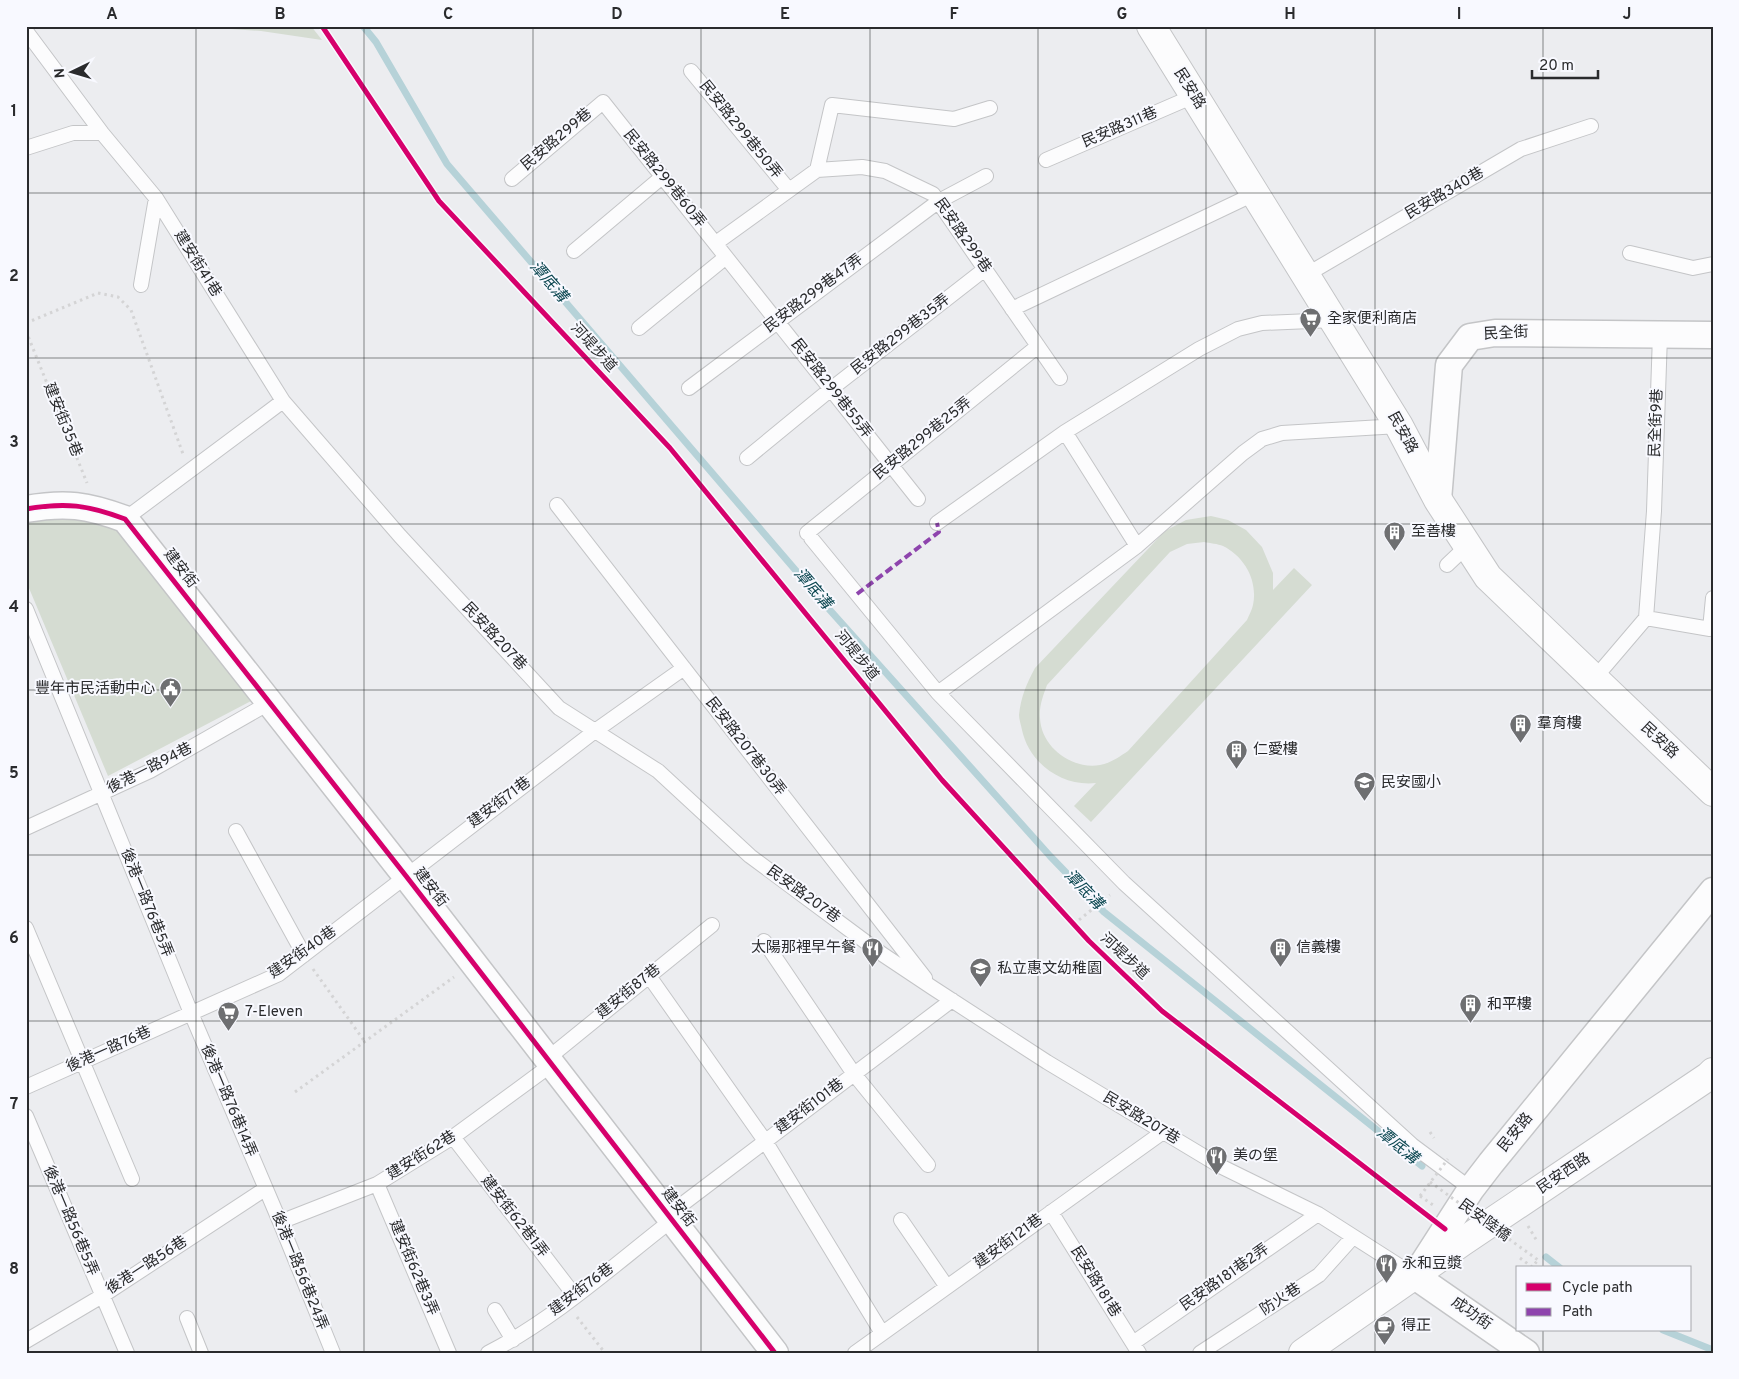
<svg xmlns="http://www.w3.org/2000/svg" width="1739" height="1379" font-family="Overpass,'Noto Sans TC','Noto Sans JP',sans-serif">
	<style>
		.green { fill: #d5dcd2; fill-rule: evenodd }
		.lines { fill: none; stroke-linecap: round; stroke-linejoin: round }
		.stream { stroke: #b6d2d8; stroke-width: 7 }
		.service-casing { stroke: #c4c5c7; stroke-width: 16 }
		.minor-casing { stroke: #c4c5c7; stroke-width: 29 }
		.tertiary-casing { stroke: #c4c5c7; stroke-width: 30 }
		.path { stroke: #d4d4d5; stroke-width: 3; stroke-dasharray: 2.5 4; stroke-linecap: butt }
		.service { stroke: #fcfcfd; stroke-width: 14 }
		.minor { stroke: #fcfcfd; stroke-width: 26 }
		.tertiary { stroke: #fcfcfd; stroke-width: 28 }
		.path-bridge { stroke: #d4d4d5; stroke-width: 3; stroke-dasharray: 2.5 4; stroke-linecap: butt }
		.quiet { stroke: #8e44ad; stroke-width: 4; stroke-dasharray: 8 4; stroke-linecap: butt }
		.cycleway-casing { stroke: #f8f9ff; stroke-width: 8 }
		.cycleway { stroke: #d6006c; stroke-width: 5 }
		.grid { fill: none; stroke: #2a2b2d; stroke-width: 1; stroke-opacity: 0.55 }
		.labels { text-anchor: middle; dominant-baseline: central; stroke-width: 4; stroke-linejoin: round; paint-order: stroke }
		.street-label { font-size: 15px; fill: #2a2b2d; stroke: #f8f9ff }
		.poi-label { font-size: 15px; fill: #2a2b2d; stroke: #f8f9ff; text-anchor: start }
		.water-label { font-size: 16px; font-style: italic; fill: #0c4751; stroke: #f8f9ff }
		.neatline { fill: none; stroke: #2a2b2d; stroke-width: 2 }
		.grid-label { font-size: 16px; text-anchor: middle; font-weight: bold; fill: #2a2b2d }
	</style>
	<rect width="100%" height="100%" fill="#ecedf0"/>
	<path class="green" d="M 188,26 L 311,26 L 322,40 L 261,31 Z
		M 26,516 L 91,518 L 116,528 L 251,701 L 108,776 L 26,581 Z
		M 1211,516 L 1228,520 L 1246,530 L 1262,547 L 1273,573 L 1273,590 L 1294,568 L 1312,585 L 1091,822 L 1074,806 L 1096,783 C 1062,787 1029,763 1022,730 C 1021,725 1019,719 1019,715 C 1021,696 1027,683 1035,668 L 1165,531 L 1186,520 ZM 1204,542 C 1210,543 1218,544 1223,546 C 1245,557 1258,581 1253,605 C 1252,610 1249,615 1247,620 L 1128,751 C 1119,757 1111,763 1100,765 C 1072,770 1041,747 1040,718 C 1039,706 1043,696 1047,685 L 1170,552 L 1187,544 Z"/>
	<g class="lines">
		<path class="stream" d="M 363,26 L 376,42 L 447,164 L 828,608 L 1050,856 L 1104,912 L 1422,1166
			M 1546,1257 L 1560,1268
			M 1663,1330 L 1713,1350"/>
		<defs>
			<path id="service" d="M 26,31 L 102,133 L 156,198 L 283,401 L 400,536 L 559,708 L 658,771 L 750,856 L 882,954 L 933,988 L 1047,1062 L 1220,1166 L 1318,1214 L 1415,1276
				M 691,71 L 789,190
				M 26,148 L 73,133 L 102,133
				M 1046,160 L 1194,96
				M 817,170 L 832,105 L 954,119 L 990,108
				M 512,179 L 603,102 L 918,499
				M 716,243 L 817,170 L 862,167 L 885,171 L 933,194 L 1060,378
				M 574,251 L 662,177
				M 1630,253 L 1693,268 L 1713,264
				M 1306,275 L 1521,149 L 1591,126
				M 141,285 L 156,198
				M 1012,309 L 1254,194
				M 639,328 L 726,257
				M 689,388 L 939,201 L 986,176
				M 1065,432 L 1137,546
				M 747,458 L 831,389 L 985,269
				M 557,505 L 925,978
				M 125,519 L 283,401
				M 937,523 L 1065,432 L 1199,349 L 1238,329 L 1262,323 L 1334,320
				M 807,533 L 1038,346
				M 811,538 L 938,693 L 1124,883 L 1412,1145 L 1471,1189
				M 1447,565 L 1467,546
				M 26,609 L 191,1013 L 280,1222 L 333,1353
				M 1646,618 L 1710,629 L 1713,598
				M 1594,679 L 1646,618 L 1654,511 L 1660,335
				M 938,693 L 1137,546 L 1243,453 L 1262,439 L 1282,433 L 1399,426
				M 26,828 L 150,771 L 269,703
				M 236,831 L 304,955
				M 26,928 L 132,1179
				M 764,941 L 854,1074 L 928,1165
				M 649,976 L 765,1141 L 882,1333
				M 547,1059 L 712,925
				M 26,1087 L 279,974 L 595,731 L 684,668
				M 26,1116 L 127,1353
				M 453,1137 L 575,1296
				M 377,1184 L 449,1353
				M 1051,1212 L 1139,1353
				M 668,1215 L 952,1000
				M 901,1220 L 947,1287
				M 280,1222 L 377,1184 L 453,1137 L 551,1065
				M 495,1310 L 513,1340
				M 187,1318 L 201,1353
				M 26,1341 L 102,1296 L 265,1189
				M 1133,1343 L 1318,1214
				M 488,1353 C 553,1320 614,1265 672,1220
				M 855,1353 L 1163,1132
				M 1200,1353 L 1319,1275 L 1353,1237"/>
			<path id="minor" d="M 1438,500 L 1449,365 L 1470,337 L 1495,333 L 1713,335
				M 26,509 C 66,502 87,505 125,519 L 406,876 L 775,1353
				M 1526,1353 L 1415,1276 L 1471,1189 L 1491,1163 L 1713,891"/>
			<path id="tertiary" d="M 1151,26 L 1399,426 L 1438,500 L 1488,577 L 1713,792
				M 1303,1353 L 1462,1242 L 1709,1076 L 1713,1072"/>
		</defs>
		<use href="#service" class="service-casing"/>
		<use href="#minor" class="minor-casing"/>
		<use href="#tertiary" class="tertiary-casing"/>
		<path class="path" d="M 26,323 L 98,293 L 118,297 L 131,310 L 183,454
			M 26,331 L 87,483
			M 1074,924 L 1110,895
			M 313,969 L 365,1042
			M 295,1092 L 454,977
			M 1430,1132 L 1434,1138
			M 1420,1196 L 1433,1205
			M 1528,1226 L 1537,1241
			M 1520,1258 L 1532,1267 L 1538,1260
			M 577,1317 L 605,1353"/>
		<use href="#service" class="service"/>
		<use href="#minor" class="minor"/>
		<use href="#tertiary" class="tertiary"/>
		<path class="path-bridge" d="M 1430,1182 L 1538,1260
			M 1420,1196 L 1448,1159"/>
		<path class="quiet" d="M 857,594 L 939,532 L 937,523"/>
		<defs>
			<path id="cycleway" d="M 322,26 L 439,201 L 670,448 L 942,780 L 1089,941 L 1162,1011 L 1445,1229
				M 26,509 C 66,502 87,505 125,519 L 406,876 L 775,1353"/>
		</defs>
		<use href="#cycleway" class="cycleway-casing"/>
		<use href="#cycleway" class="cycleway"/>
	</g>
	<path class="grid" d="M 196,26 L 196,1353M 364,26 L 364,1353M 533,26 L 533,1353M 701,26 L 701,1353M 870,26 L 870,1353M 1038,26 L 1038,1353M 1206,26 L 1206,1353M 1375,26 L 1375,1353M 1543,26 L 1543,1268M 26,193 L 1713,193M 26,358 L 1713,358M 26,524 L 1713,524M 26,690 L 1713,690M 26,855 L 1713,855M 26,1021 L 1713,1021M 26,1186 L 1713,1186M 1543,1330 L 1543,1353"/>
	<defs>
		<symbol id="supermarket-pin" viewBox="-11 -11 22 30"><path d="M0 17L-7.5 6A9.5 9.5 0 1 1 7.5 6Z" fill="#6e6f71" stroke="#f8f9ff"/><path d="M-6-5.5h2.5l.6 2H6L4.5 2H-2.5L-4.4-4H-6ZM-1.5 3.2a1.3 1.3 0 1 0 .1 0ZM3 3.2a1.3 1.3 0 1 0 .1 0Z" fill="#fff"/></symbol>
		<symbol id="building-pin" viewBox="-11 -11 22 30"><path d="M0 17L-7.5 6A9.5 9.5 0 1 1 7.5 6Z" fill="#6e6f71" stroke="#f8f9ff"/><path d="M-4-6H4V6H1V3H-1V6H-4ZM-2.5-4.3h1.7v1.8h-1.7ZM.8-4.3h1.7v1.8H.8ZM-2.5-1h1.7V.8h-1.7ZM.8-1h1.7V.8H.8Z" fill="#fff"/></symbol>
		<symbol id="civic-pin" viewBox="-11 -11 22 30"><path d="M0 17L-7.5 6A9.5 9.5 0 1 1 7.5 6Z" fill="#6e6f71" stroke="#f8f9ff"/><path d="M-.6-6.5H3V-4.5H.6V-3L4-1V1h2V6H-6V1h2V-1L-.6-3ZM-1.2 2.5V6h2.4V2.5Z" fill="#fff"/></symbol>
		<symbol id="school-pin" viewBox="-11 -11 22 30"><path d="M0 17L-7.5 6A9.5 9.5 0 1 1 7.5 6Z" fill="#6e6f71" stroke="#f8f9ff"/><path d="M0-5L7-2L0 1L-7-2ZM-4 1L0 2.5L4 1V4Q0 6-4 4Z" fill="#fff"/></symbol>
		<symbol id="restaurant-pin" viewBox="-11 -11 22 30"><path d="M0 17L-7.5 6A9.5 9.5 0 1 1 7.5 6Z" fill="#6e6f71" stroke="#f8f9ff"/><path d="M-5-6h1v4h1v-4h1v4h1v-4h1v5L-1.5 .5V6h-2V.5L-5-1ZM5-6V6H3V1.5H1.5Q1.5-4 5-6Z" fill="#fff"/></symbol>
		<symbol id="cafe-pin" viewBox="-11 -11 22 30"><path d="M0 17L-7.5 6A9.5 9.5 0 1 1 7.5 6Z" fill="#6e6f71" stroke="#f8f9ff"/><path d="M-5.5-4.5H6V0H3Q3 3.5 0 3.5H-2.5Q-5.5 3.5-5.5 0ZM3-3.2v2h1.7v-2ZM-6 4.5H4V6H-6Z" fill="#fff"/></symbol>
	</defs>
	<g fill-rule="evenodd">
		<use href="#supermarket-pin" x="1298" y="306" width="25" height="34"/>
		<use href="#building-pin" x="1382" y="520" width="25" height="34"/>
		<use href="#civic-pin" x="158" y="676" width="25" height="34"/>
		<use href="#building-pin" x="1508" y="712" width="25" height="34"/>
		<use href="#building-pin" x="1224" y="738" width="25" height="34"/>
		<use href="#school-pin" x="1352" y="770" width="25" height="34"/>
		<use href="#restaurant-pin" x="860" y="936" width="25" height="34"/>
		<use href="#building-pin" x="1268" y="936" width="25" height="34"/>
		<use href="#school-pin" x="968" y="956" width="25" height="34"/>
		<use href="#building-pin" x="1458" y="992" width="25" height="34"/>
		<use href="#supermarket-pin" x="216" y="1000" width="25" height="34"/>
		<use href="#restaurant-pin" x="1204" y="1144" width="25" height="34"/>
		<use href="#restaurant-pin" x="1374" y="1252" width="25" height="34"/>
		<use href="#cafe-pin" x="1372" y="1314" width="25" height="34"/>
	</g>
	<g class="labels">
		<g class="street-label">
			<text transform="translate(1189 89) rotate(58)">民安路</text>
			<text transform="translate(1120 128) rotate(-23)">民安路311巷</text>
			<text transform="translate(740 130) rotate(51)">民安路299巷50弄</text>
			<text transform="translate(557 140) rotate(-40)">民安路299巷</text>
			<text transform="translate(664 179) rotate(51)">民安路299巷60弄</text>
			<text transform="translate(1445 194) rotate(-30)">民安路340巷</text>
			<text transform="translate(962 236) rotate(55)">民安路299巷</text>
			<text transform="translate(197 264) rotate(58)">建安街41巷</text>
			<text transform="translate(814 294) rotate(-37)">民安路299巷47弄</text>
			<text transform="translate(1506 334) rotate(-3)">民全街</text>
			<text transform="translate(901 335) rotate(-38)">民安路299巷35弄</text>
			<text transform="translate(593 348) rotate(48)">河堤步道</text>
			<text transform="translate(831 389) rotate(52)">民安路299巷55弄</text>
			<text transform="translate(62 420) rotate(68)">建安街35巷</text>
			<text transform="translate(1657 423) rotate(-88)">民全街9巷</text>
			<text transform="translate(1402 433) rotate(61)">民安路</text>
			<text transform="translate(923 439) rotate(-39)">民安路299巷25弄</text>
			<text transform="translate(180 569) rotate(52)">建安街</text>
			<text transform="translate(494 637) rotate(47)">民安路207巷</text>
			<text transform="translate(856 656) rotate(51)">河堤步道</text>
			<text transform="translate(1659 741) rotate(43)">民安路</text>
			<text transform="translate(745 747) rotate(52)">民安路207巷30弄</text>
			<text transform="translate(150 769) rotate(-27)">後港一路94巷</text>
			<text transform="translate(500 803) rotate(-37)">建安街71巷</text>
			<text transform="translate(430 888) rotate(52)">建安街</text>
			<text transform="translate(803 895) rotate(36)">民安路207巷</text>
			<text transform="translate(146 903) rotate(68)">後港一路76巷5弄</text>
			<text transform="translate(303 953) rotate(-35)">建安街40巷</text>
			<text transform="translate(1124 957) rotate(43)">河堤步道</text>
			<text transform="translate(629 992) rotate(-39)">建安街87巷</text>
			<text transform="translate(109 1050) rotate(-24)">後港一路76巷</text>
			<text transform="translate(228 1101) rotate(67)">後港一路76巷14弄</text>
			<text transform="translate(810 1107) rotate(-37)">建安街101巷</text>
			<text transform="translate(1141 1119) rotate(31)">民安路207巷</text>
			<text transform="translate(1516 1133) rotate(-51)">民安路</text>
			<text transform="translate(422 1156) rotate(-32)">建安街62巷</text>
			<text transform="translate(1564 1174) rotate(-34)">民安西路</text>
			<text transform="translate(678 1208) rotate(52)">建安街</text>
			<text transform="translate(514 1217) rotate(52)">建安街62巷1弄</text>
			<text transform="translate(70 1221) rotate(67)">後港一路56巷5弄</text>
			<text transform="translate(1484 1221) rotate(36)">民安陸橋</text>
			<text transform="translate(1009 1242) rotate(-36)">建安街121巷</text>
			<text transform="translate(147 1266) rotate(-33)">後港一路56巷</text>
			<text transform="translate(413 1268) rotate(67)">建安街62巷3弄</text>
			<text transform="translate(299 1271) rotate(68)">後港一路56巷24弄</text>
			<text transform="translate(1225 1278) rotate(-35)">民安路181巷2弄</text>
			<text transform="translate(1095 1282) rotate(58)">民安路181巷</text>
			<text transform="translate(582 1290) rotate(-37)">建安街76巷</text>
			<text transform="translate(1281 1300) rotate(-33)">防火巷</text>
			<text transform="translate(1471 1314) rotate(35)">成功街</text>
		</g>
		<g class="poi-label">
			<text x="1327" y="319">全家便利商店</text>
			<text x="1411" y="532">至善樓</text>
			<text x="155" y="689" text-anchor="end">豐年市民活動中心</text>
			<text x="1537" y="724">羣育樓</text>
			<text x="1253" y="750">仁愛樓</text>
			<text x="1381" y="783">民安國小</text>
			<text x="856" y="948" text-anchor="end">太陽那裡早午餐</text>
			<text x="1296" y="948">信義樓</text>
			<text x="997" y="969">私立惠文幼稚園</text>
			<text x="1487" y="1005">和平樓</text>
			<text x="245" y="1012">7-Eleven</text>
			<text x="1233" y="1156">美の堡</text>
			<text x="1402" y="1264">永和豆漿</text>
			<text x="1401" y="1326">得正</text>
		</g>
		<g class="water-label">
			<text transform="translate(548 282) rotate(49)">潭底溝</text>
			<text transform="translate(812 589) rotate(49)">潭底溝</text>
			<text transform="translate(1083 890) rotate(46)">潭底溝</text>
			<text transform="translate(1397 1146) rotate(39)">潭底溝</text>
		</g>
	</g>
	<rect width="1739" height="1379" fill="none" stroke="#f8f9ff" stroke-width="55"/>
	<rect x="1516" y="1266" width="175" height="65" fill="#f8f9ff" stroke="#a6a7ab"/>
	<rect x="1526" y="1283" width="25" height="8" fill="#d6006c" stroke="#a6a7ab"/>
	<text x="1562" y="1292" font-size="15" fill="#2a2b2d">Cycle path</text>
	<rect x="1526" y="1308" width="25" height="8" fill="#8e44ad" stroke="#a6a7ab"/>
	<text x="1562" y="1316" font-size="15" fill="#2a2b2d">Path</text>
	<g transform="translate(72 72) rotate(265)" stroke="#f8f9ff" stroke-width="4" paint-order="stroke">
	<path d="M0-4L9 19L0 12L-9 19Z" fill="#2a2b2d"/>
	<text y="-8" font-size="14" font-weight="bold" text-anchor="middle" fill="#2a2b2d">N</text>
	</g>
	<path d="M1532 70v8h66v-8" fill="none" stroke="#2a2b2d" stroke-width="2.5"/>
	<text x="1539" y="70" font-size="15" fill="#2a2b2d" stroke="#f8f9ff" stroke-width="4" paint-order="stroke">20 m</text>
	<rect x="28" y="28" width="1684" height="1324" class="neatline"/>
	<g class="grid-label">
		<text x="112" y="19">A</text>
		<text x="280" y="19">B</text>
		<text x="448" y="19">C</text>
		<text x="617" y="19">D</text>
		<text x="785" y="19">E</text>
		<text x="954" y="19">F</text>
		<text x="1122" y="19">G</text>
		<text x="1290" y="19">H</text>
		<text x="1459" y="19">I</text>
		<text x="1627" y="19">J</text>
		<text x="14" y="116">1</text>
		<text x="14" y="281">2</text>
		<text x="14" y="447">3</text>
		<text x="14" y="612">4</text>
		<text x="14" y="778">5</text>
		<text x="14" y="943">6</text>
		<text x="14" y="1109">7</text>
		<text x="14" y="1274">8</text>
	</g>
</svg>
